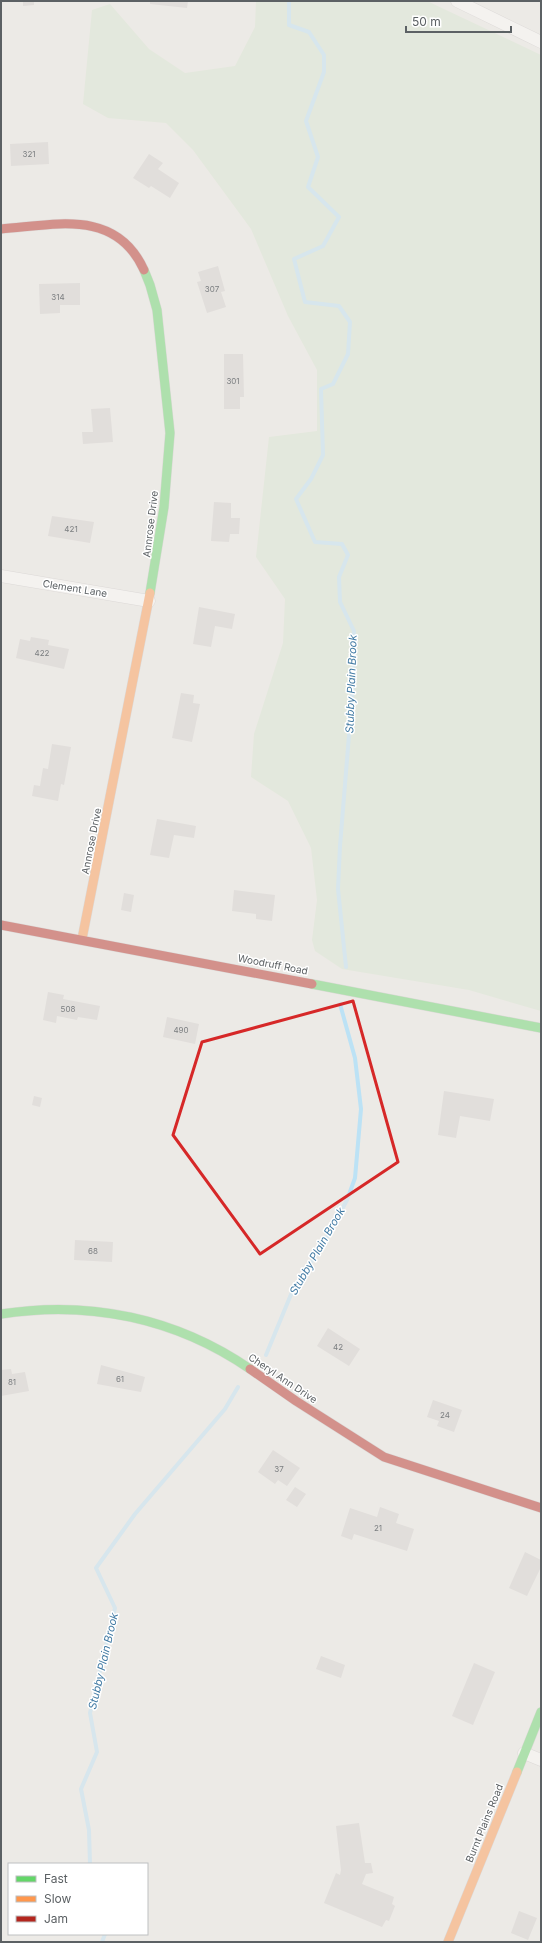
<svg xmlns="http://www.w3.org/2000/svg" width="542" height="1943" font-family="Inter,sans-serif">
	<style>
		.green { fill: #d7e7d2 }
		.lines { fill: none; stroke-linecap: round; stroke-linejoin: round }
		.stream { stroke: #bce2f5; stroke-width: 4 }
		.building { fill: #d2d1cf }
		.street-casing { stroke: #c8c7c7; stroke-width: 13 }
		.fast-casing { stroke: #c7c7c7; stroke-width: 10 }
		.slow-casing { stroke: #c7c7c7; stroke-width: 10 }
		.jam-casing { stroke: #c7c7c7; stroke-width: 10 }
		.street { stroke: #fcfcfb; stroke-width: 12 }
		.fast { stroke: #63d668; stroke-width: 9 }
		.slow { stroke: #ff974d; stroke-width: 9 }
		.jam { stroke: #b3261e; stroke-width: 9 }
		.marked { fill: none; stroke: #d62828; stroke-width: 3; stroke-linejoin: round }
		.labels { text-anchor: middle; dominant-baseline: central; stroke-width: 3; stroke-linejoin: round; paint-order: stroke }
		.number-label { font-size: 8px; fill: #7b7e80 }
		.street-label { font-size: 10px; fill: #5c6164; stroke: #fff }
		.water-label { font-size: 11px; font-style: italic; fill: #427ba4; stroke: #fff }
	</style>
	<rect width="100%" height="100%" fill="#eceae6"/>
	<path class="green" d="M 256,1 L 427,1 L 541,55 L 541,1011 L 469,990 L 342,969 L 315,951 L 312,940 L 317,900 L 311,848 L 288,801 L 251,777 L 254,734 L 283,643 L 285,599 L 256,557 L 269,437 L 317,431 L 317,370 L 288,316 L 251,229 L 193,150 L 166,123 L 108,118 L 83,104 L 92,10 L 110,4 L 149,49 L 185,73 L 235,66 L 255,27 Z"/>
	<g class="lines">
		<path class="stream" d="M 289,1 L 289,25 L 309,32 L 324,55 L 324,72 L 306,121 L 318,157 L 308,187 L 339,217 L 323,246 L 294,259 L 305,302 L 339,306 L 350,322 L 348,354 L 333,384 L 321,389 L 323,455 L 311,479 L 296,499 L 315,542 L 342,544 L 348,555 L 339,577 L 340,602 L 354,631 L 353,686 L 340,846 L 338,889 L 346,967
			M 266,1355 L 292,1292 L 327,1237 L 347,1200 L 355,1178 L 361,1109 L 355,1058 L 340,1004
			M 90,1864 L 89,1830 L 81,1789 L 97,1752 L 90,1713 L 115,1608 L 96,1568 L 135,1514 L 225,1409 L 238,1387
			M 102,1942 L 105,1934"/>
	</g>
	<path class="building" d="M 23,1 L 34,1 L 34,5 L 23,6 Z
		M 150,1 L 188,1 L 187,8 L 150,4 Z
		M 48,142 L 49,164 L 11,166 L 10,144 Z
		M 149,154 L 163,163 L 158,169 L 179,183 L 170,198 L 151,186 L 149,188 L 133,178 Z
		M 218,266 L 225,291 L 221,292 L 226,307 L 207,313 L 197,282 L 201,281 L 198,272 Z
		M 80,283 L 80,305 L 60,305 L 60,313 L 40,314 L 39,284 Z
		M 224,354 L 243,354 L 244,397 L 240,397 L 240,409 L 224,409 Z
		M 110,408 L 113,442 L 83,444 L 82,432 L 93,432 L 91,409 Z
		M 214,502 L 231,503 L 231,518 L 240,518 L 239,534 L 230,534 L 229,542 L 211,541 Z
		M 52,516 L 94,522 L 90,543 L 48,536 Z
		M 199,607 L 235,614 L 232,629 L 215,626 L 211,647 L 193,644 Z
		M 31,637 L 49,640 L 48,645 L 69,649 L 64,669 L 16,658 L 20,639 L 30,641 Z
		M 181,693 L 194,695 L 193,703 L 200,704 L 192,742 L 172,738 Z
		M 52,744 L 71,747 L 64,785 L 61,784 L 58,801 L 32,796 L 34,785 L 40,786 L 43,768 L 48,769 Z
		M 157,819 L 196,826 L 194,838 L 174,835 L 169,858 L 150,855 Z
		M 234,890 L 275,895 L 272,921 L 256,919 L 256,914 L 232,911 Z
		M 124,893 L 134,895 L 131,912 L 121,910 Z
		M 48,992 L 64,995 L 63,999 L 100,1006 L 97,1020 L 78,1017 L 77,1020 L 57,1016 L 56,1023 L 43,1020 Z
		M 167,1017 L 199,1024 L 195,1044 L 163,1037 Z
		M 444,1091 L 494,1099 L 490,1121 L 460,1116 L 456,1138 L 438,1135 Z
		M 34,1096 L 42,1098 L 40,1107 L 32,1105 Z
		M 75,1240 L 113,1242 L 112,1262 L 74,1260 Z
		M 328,1328 L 360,1349 L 349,1366 L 317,1346 Z
		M 101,1365 L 145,1377 L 141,1392 L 97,1384 Z
		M 11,1369 L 12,1374 L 25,1372 L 29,1391 L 1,1396 L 1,1370 Z
		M 433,1400 L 462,1410 L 454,1432 L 437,1426 L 439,1421 L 427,1417 Z
		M 273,1450 L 300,1468 L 287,1486 L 278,1480 L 275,1484 L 258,1472 Z
		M 295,1487 L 306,1494 L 297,1507 L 286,1500 Z
		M 380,1507 L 399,1514 L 396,1523 L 414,1529 L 407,1551 L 354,1534 L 352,1540 L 341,1536 L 350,1508 L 377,1517 Z
		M 525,1552 L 541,1560 L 541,1567 L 527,1596 L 509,1588 Z
		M 321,1656 L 345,1665 L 341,1678 L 316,1669 Z
		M 474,1663 L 495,1672 L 473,1725 L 452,1716 Z
		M 359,1823 L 365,1863 L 371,1863 L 373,1873 L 366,1874 L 362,1884 L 394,1897 L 392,1904 L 395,1906 L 389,1921 L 386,1920 L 382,1927 L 324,1903 L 336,1873 L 340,1875 L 341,1870 L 336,1826 Z
		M 519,1911 L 537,1918 L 528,1940 L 511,1933 Z"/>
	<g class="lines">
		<defs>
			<path id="street" d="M 457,1 L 541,42
				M 1,576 L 149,601
				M 524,1753 L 541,1760"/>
			<path id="fast" d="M 144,270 L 150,285 L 157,310 L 170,433 L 164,507 L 150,593
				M 312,984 L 541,1028
				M 1,1314 C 89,1300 176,1318 250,1369
				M 517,1772 L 541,1712"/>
			<path id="slow" d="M 82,939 L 150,593
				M 448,1942 L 517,1772"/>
			<path id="jam" d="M 1,229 C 55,225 116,208 144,270
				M 1,925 L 312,984
				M 250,1369 L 296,1401 L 384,1457 L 541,1508"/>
		</defs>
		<use href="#street" class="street-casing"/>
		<use href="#fast" class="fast-casing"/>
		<use href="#slow" class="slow-casing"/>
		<use href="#jam" class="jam-casing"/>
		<use href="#street" class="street"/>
		<use href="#fast" class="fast"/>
		<use href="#slow" class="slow"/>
		<use href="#jam" class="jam"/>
	</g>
	<path d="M0 0H542V1943H0ZM 353,1001 L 398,1162 L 260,1254 L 173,1135 L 202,1042 Z" fill="#eceae6" fill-opacity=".55" fill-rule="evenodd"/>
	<path class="marked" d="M 353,1001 L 398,1162 L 260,1254 L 173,1135 L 202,1042 Z"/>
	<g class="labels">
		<g class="number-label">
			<text x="29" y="154">321</text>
			<text x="212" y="289">307</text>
			<text x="58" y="297">314</text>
			<text x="233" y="381">301</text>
			<text x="71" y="529">421</text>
			<text x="42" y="653">422</text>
			<text x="68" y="1009">508</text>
			<text x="181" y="1030">490</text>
			<text x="93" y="1251">68</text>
			<text x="338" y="1347">42</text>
			<text x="120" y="1379">61</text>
			<text x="12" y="1382">81</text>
			<text x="445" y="1415">24</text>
			<text x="279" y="1469">37</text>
			<text x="378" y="1528">21</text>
		</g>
		<g class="street-label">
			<text transform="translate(150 524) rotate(-83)">Annrose Drive</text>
			<text transform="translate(75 588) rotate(9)">Clement Lane</text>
			<text transform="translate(91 841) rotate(-79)">Annrose Drive</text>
			<text transform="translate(273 964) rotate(11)">Woodruff Road</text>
			<text transform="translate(283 1378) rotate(34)">Cheryl Ann Drive</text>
			<text transform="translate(484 1823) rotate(-68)">Burnt Plains Road</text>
		</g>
		<g class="water-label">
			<text transform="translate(351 684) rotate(-88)">Stubby Plain Brook</text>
			<text transform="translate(317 1251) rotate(-60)">Stubby Plain Brook</text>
			<text transform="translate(103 1661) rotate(-77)">Stubby Plain Brook</text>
		</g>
	</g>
	<rect width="542" height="1943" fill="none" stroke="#5c6164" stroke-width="4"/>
	<rect x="8" y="1863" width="140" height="72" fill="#ffffff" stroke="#bec0c1"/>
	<rect x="16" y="1876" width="20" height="6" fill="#63d668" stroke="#bec0c1"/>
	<text x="44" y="1883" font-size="12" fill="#5c6164">Fast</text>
	<rect x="16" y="1896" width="20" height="6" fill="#ff974d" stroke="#bec0c1"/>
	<text x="44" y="1903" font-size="12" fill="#5c6164">Slow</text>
	<rect x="16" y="1916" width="20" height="6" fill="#b3261e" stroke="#bec0c1"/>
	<text x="44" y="1923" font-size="12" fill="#5c6164">Jam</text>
	<path d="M406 26v6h105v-6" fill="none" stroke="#5c6164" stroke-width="2"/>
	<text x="412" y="26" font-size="12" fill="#5c6164" stroke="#ffffff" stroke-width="3" paint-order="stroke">50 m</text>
</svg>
